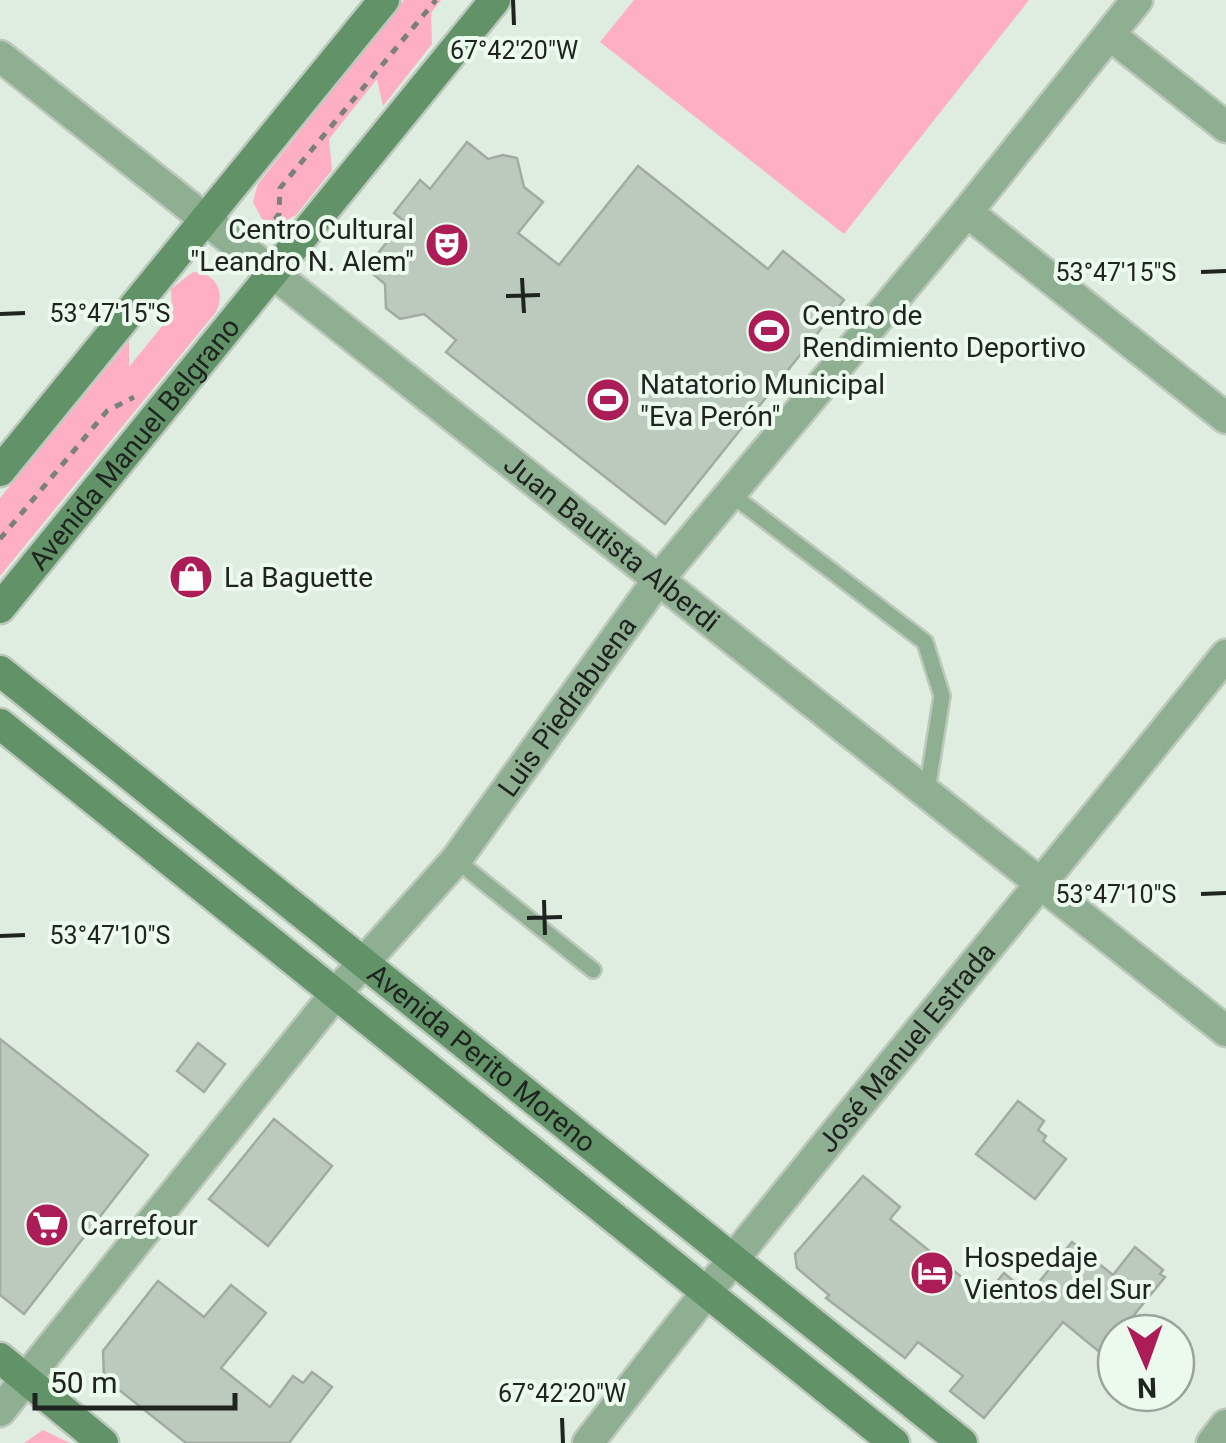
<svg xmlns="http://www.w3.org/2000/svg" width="1226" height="1443" font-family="Roboto,sans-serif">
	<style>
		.green { fill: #feafc3 }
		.building { fill: #bcc9bd; stroke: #a0aca1; stroke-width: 2.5 }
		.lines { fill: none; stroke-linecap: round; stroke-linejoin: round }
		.lane-casing { stroke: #bdc8bd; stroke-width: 20 }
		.street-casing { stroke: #bdc8bd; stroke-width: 35 }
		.secondary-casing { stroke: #bdc8bd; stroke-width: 35 }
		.path { stroke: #79817a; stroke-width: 5; stroke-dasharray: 8 8; stroke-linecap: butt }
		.lane { stroke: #8faf92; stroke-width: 15 }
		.street { stroke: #8faf92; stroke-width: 30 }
		.secondary { stroke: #629368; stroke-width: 30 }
		.ticks { fill: none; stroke: #202420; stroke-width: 4 }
		.labels { text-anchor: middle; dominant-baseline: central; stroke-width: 8; stroke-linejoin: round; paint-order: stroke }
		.poi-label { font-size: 28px; fill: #202420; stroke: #ecf9ed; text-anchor: start }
		.street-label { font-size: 28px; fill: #202420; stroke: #ecf9ed }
		.ticks-label { font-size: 25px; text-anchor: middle; fill: #202420; stroke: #ecf9ed; stroke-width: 8; stroke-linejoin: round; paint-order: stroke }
	</style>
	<rect width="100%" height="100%" fill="#dfece0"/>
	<path class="green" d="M 404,0 L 441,0 L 431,13 L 432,44 L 383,106 L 377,79 L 329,139 L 332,170 L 296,215 L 280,224 L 262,219 L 253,202 L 258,184 Z
		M 634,0 L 1029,0 L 844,234 L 600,42 Z
		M 193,272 C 216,273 226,292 216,312 L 0,576 L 0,498 L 129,341 L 129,367 L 172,314 L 171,289 Z
		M 43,1430 L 70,1443 L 24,1443 Z"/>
	<path class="building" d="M 467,142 L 488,159 L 503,155 L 517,158 L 524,187 L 543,202 L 518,233 L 559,265 L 638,166 L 768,269 L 783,251 L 844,300 L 665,524 L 446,352 L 456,340 L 424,314 L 400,319 L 386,308 L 385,284 L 366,268 L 404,221 L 394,213 L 420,180 L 430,189 Z
		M 0,1039 L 148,1155 L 24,1314 L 0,1295 Z
		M 198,1043 L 225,1064 L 204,1092 L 177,1071 Z
		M 1018,1101 L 1044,1121 L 1038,1130 L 1046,1136 L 1043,1141 L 1066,1159 L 1035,1199 L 976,1154 Z
		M 274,1119 L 332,1166 L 268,1246 L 209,1199 Z
		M 863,1176 L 900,1207 L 890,1219 L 985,1296 L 1004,1273 L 1029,1294 L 1072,1242 L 1113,1275 L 1135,1247 L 1163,1270 L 1160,1274 L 1165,1277 L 1102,1354 L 1063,1322 L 984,1418 L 950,1391 L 963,1376 L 918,1342 L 905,1358 L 826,1298 L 829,1295 L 797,1268 L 795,1254 Z
		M 158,1281 L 204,1317 L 231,1285 L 266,1313 L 221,1368 L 270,1407 L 293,1376 L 303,1383 L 312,1372 L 332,1387 L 289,1443 L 186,1443 L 104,1378 L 103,1351 Z"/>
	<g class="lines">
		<defs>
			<path id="lane" d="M 732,495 L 925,642 L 942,696 L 927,791
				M 456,860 L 593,970"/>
			<g id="street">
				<path d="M 1110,35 L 1226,127"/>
				<path id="s1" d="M 0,56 L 1226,1031"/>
				<path d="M 967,212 L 1226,418"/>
				<path id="s2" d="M 0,1411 L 337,992 L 456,860 L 658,580 L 967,212 L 1137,0"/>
				<path id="s3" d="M 588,1443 C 795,1176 1015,919 1226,655"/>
				<path d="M 1212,1443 L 1226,1425"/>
			</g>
			<g id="secondary">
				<path d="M 0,471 L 384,0"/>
				<path id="s4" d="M 0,608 L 495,0"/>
				<path id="s5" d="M 0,671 L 962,1443"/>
				<path d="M 0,724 L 894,1443"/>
				<path d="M 0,1358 L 103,1443"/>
			</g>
		</defs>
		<use href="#lane" class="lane-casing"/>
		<use href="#street" class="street-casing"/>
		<use href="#secondary" class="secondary-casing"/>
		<path class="path" d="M 265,232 L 279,214 L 280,188 L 436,0
			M 0,539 L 107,411 L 134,397"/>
		<use href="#lane" class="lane"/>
		<use href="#street" class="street"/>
		<use href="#secondary" class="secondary"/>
	</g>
	<path class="ticks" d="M 513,0 L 514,25M 1201,272 L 1226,271M 522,278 L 524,313M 506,296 L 540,295M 0,314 L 25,313M 1201,894 L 1226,893M 544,900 L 545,935M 527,918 L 562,917M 0,936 L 25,935M 562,1418 L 563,1443"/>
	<defs>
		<symbol id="theatre-disc" viewBox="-11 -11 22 22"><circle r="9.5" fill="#ac1d58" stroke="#ecf9ed"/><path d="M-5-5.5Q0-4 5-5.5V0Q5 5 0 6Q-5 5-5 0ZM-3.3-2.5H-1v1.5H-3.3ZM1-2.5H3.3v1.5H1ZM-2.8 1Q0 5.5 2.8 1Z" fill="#fff"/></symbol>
		<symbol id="stadium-disc" viewBox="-11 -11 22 22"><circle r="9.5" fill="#ac1d58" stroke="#ecf9ed"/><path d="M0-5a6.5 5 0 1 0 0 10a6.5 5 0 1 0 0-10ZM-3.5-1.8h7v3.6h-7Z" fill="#fff"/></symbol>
		<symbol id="shop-disc" viewBox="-11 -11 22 22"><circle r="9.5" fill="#ac1d58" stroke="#ecf9ed"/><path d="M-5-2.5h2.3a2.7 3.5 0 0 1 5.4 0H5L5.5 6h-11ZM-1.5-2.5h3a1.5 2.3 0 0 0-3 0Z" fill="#fff"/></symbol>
		<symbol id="supermarket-disc" viewBox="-11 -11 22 22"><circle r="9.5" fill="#ac1d58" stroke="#ecf9ed"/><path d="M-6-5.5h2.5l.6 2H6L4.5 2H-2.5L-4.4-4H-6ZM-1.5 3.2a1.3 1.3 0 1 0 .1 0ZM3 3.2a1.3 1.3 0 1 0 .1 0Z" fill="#fff"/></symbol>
		<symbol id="hotel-disc" viewBox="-11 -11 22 22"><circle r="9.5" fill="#ac1d58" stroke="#ecf9ed"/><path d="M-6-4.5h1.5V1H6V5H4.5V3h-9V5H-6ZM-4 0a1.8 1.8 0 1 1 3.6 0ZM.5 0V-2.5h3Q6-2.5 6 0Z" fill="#fff"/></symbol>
	</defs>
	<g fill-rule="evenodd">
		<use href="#theatre-disc" x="422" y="220" width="50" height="50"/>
		<use href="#stadium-disc" x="744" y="306" width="50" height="50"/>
		<use href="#stadium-disc" x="583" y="375" width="50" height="50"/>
		<use href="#shop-disc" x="166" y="552" width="50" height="50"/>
		<use href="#supermarket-disc" x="22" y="1200" width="50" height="50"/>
		<use href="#hotel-disc" x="907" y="1248" width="50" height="50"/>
	</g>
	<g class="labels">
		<g class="poi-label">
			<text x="414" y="229" text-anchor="end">Centro Cultural<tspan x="414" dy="32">"Leandro N. Alem"</tspan></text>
			<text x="802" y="315">Centro de<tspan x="802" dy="32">Rendimiento Deportivo</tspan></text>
			<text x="640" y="384">Natatorio Municipal<tspan x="640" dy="32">"Eva Perón"</tspan></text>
			<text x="224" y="577">La Baguette</text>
			<text x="80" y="1225">Carrefour</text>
			<text x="964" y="1257">Hospedaje<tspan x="964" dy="32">Vientos del Sur</tspan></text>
		</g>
		<g class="street-label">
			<text stroke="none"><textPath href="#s4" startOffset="212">Avenida Manuel Belgrano</textPath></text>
			<text stroke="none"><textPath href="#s1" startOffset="782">Juan Bautista Alberdi</textPath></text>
			<text stroke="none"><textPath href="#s2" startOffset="905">Luis Piedrabuena</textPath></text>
			<text stroke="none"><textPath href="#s3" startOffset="508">José Manuel Estrada</textPath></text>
			<text stroke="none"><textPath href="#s5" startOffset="618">Avenida Perito Moreno</textPath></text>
		</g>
	</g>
	<g class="ticks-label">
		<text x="514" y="59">67°42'20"W</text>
		<text x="1116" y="281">53°47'15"S</text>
		<text x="110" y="322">53°47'15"S</text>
		<text x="1116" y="903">53°47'10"S</text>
		<text x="110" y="944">53°47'10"S</text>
		<text x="562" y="1402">67°42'20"W</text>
	</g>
	<g transform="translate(1146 1363) rotate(178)"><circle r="48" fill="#ecf9ed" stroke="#9aa49b" stroke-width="2.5"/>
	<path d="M0-8L18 38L0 25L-18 38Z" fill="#ac1d58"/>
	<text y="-15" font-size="28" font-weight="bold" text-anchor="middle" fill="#202420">N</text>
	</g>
	<path d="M35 1393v15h200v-15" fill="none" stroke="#202420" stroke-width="5"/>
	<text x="50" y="1393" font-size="30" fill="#202420" stroke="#ecf9ed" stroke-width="8" paint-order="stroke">50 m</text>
</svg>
